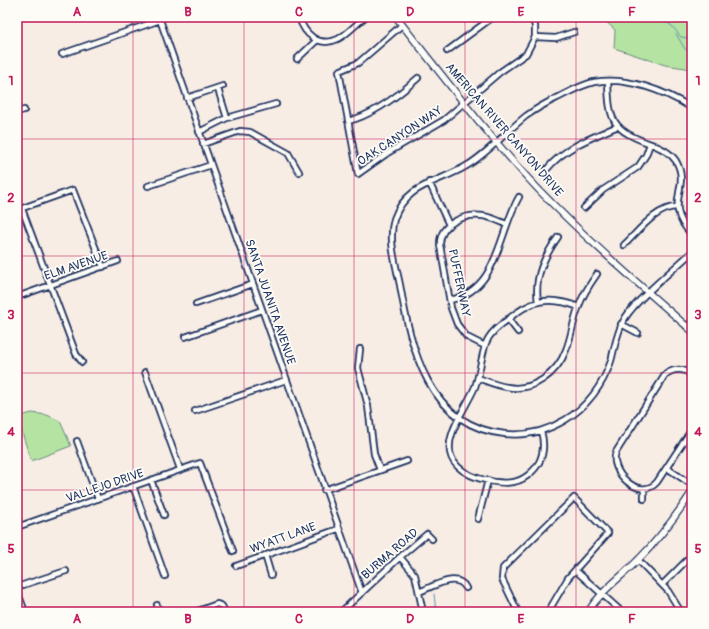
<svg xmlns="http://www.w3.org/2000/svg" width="709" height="629" font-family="Pangolin,sans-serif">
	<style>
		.green { fill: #b5e3a2; stroke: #688980 }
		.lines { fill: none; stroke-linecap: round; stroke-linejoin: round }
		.stream { stroke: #5e93b2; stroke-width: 1 }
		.minor-casing { stroke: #1b2f5e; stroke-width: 8 }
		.major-casing { stroke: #1b2f5e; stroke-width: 8 }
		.minor { stroke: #fdfcf7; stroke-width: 4.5 }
		.major { stroke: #fdfcf7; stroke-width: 5.5 }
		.grid { fill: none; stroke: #c2185b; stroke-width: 1; stroke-opacity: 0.55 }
		.labels { text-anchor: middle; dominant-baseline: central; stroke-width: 3.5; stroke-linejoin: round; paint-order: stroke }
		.street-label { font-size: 12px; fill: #1b2f5e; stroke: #fdfcf7 }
		.neatline { fill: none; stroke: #c2185b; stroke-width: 1.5 }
		.grid-label { font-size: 13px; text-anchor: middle; font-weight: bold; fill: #c2185b }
	</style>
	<rect width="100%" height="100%" fill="#f8ede4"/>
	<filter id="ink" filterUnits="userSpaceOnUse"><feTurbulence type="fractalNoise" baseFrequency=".025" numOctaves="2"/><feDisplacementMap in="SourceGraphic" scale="8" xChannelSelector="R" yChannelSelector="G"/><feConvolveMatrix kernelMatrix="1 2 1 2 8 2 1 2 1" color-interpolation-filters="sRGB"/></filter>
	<g filter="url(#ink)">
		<path class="green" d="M 601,17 L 692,17 L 692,69 L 665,65 L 614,48 L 615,30 Z
			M 32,413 L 47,415 L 60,421 L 71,446 L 31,461 L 17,417 Z"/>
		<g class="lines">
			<path class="stream" d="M 658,17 L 661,20 L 671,25 L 681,37 L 692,39
				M 676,34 L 685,49 L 687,51 L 692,49 L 692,51
				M 434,594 L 436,612"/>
			<defs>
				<path id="minor" d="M 159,17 L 362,593
					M 299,17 C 304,34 319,48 338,39 C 348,34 356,24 365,17
					M 402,25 L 358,63 L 339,71 L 358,174 L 389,152 L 444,120 L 500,72 L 526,54 L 535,37 L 535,26 L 532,17
					M 535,37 L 556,38 L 574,32
					M 447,51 L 493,17
					M 62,54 L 160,20
					M 297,59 L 316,41
					M 608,81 C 609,121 612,130 651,144 C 661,148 670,152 676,161 C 692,189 661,203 692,235
					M 218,89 L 227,118
					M 187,98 L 223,86
					M 692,108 C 665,91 627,76 594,82 C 581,85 569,92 557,98 C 546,103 536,109 526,116 C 506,132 489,152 468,165 C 440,183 406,183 394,219 C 388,240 396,265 400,285 C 411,349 428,426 505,434 C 526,436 547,431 565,420 C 587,407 603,385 611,361 C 615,346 617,331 625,318 C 638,298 673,270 692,252
					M 17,112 L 24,110
					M 348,121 C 374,115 399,95 418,78
					M 199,132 L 227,118 L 276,104
					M 203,144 L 240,131 L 250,132 L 288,153 L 299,172
					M 547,169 C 565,147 591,138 618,126
					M 429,182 L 449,225
					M 148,186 L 211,165
					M 584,208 L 603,190 L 638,167 L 646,155 L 650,144
					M 22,209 L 76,354 L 82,362
					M 17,210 L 73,190 L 103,267
					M 624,245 C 638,232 656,207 677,207
					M 17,297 L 118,261
					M 450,300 C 499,290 498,233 519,197
					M 538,302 C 534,277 544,257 558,237
					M 196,304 L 253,284
					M 508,319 L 518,332
					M 621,324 L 638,333
					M 687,327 L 692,321
					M 185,337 L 262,310
					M 485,346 L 467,337 L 457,324 L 451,308 L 440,245 C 439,224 465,213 483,216 C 491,217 499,221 506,224
					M 360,349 L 358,368 L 368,406 L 374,454 L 380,470
					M 145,372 L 180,469
					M 692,375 C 684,368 673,368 665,375 L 616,452 C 608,471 640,502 657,482 L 692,429
					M 478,378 C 487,381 497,386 507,387 C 533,392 557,374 566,350 C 572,335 573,320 579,306 C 583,294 590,284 597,274
					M 195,411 L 286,380
					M 541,431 C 546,449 543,464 527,476 C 515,485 503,483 489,481 C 465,476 442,463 452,434 C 457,418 468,403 475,387 C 480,373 481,357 486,343 C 490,333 498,327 506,321 C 530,300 549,295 579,307
					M 77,441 L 98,499
					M 667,468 L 692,485
					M 151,480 L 164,515
					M 133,486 L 165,576
					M 324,490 L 407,461
					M 644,490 L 644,499
					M 478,519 L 488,480
					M 17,527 L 200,463 L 233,551
					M 265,555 L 271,575
					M 400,557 L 415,575 L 423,612
					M 638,560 L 668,591 L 681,612
					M 236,566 L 338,529
					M 575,570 L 622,612
					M 663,584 L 692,555
					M 17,587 L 66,571
					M 17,590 L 25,612
					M 419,592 C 432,587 457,571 466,588
					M 157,605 L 159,612
					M 195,612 L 217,604 L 222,606 L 225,612
					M 341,612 L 400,557 L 427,534 L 432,539
					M 518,612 L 502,579 L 503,568 L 574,498 L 608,533 L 568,578 L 548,612"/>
				<path id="major" d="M 396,17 C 442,75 487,135 539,190 C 587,240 640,285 692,331
					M 588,612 C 601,590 622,577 639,559 C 660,538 676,516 692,492"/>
			</defs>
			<use href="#minor" class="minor-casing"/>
			<use href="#major" class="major-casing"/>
			<use href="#minor" class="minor"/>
			<use href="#major" class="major"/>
		</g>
	</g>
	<path class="grid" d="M 133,17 L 133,612M 244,17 L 244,612M 354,17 L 354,612M 465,17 L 465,612M 576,17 L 576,612M 17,139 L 692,139M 17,256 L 692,256M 17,373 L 692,373M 17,490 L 692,490"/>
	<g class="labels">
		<g class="street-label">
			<text transform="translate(504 130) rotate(49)">AMERICAN RIVER CANYON DRIVE</text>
			<text transform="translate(400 136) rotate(-33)">OAK CANYON WAY</text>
			<text transform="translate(76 266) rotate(-19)">ELM AVENUE</text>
			<text transform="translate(459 283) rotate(78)">PUFFER WAY</text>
			<text transform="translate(270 302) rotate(71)">SANTA JUANITA AVENUE</text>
			<text transform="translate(105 486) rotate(-19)">VALLEJO DRIVE</text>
			<text transform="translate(283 538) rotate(-20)">WYATT LANE</text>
			<text transform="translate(390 554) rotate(-41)">BURMA ROAD</text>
		</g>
	</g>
	<rect width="709" height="629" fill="none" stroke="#fdfcf7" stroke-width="44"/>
	<rect x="22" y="22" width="665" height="585" class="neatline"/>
	<g class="grid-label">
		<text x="77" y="16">A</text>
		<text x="188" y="16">B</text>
		<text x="299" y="16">C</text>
		<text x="410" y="16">D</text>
		<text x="521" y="16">E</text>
		<text x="632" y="16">F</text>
		<text x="11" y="85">1</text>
		<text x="698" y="85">1</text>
		<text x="11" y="202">2</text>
		<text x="698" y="202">2</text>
		<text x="11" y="319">3</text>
		<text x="698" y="319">3</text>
		<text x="11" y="436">4</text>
		<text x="698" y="436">4</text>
		<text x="11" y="553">5</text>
		<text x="698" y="553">5</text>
		<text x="77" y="623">A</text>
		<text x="188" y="623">B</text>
		<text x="299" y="623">C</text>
		<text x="410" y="623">D</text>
		<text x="521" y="623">E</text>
		<text x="632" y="623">F</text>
	</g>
</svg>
